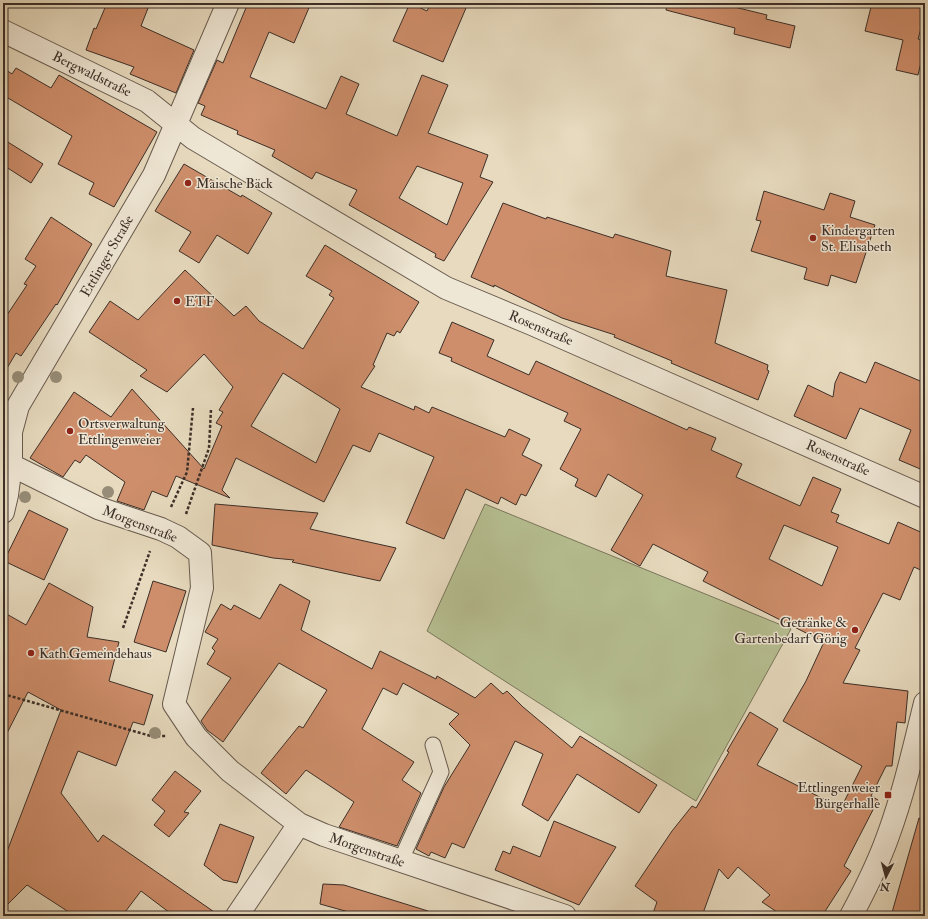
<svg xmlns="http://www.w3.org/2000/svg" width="928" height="919" font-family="'IM FELL Double Pica',serif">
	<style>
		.green { fill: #b6bf91; stroke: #79775c }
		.building { fill: #ce8e6b; stroke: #3c2f28; fill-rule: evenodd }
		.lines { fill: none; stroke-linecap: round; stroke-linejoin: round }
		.lane-casing { stroke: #675a4e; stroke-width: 17 }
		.street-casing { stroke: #675a4e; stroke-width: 24 }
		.path { stroke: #3c2f28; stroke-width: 2.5; stroke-dasharray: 3 2; stroke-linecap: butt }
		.lane { stroke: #efe7d5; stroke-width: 15 }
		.street { stroke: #efe7d5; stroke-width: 22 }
		.tree { fill: #968c77 }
		.poi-dot { fill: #8f2418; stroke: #efe7d5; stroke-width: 1.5 }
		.labels { text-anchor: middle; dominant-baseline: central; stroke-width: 3; stroke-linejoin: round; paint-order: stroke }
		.street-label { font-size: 14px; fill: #3c2f28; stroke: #efe7d5 }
		.poi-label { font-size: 14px; fill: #3c2f28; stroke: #efe7d5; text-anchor: start }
	</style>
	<rect width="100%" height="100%" fill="#e7dabe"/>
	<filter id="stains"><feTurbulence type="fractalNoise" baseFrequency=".005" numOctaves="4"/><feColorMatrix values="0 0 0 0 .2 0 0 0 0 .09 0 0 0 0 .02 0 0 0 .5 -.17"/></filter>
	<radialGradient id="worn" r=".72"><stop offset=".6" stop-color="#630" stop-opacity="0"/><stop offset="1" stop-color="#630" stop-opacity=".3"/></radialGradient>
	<path class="green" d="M 485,504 L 791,629 L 696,801 L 584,732 L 427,631 Z"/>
	<path class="building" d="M 107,3 L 150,3 L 141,26 L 194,50 L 176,93 L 130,74 L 134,67 L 86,50 L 94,28 L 96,29 Z
		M 248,3 L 311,3 L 294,43 L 269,32 L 250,77 L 326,109 L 341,76 L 359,84 L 346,114 L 397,136 L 422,75 L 448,85 L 428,133 L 488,155 L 480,177 L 493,182 L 444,261 L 435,257 L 436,254 L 349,205 L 357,190 L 316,172 L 312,179 L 272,156 L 275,150 L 237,134 L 238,131 L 201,115 L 205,106 L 198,103 L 217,60 L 223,63 ZM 417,166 L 463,183 L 447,225 L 399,198 Z
		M 410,3 L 427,11 L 431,3 L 454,3 L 466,8 L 443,62 L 393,41 Z
		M 667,3 L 718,3 L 767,15 L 766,19 L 795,26 L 790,48 L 734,34 L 735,28 L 666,10 Z
		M 872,3 L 925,3 L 925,15 L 918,39 L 925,41 L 925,46 L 918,75 L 896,70 L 903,40 L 865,31 Z
		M 3,68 L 12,74 L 16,68 L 51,88 L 59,75 L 157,132 L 114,207 L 89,194 L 94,183 L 58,164 L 72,136 L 3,95 Z
		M 3,139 L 43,164 L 31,183 L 3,165 Z
		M 184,164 L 241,197 L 242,195 L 272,213 L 248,254 L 217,235 L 199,263 L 179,251 L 191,232 L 155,211 Z
		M 764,191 L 824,210 L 830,193 L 855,201 L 850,217 L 875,225 L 856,283 L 831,275 L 828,286 L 804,279 L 807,268 L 751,251 L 761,221 L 756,220 Z
		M 503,203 L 546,219 L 547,217 L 613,238 L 615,234 L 671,251 L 666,276 L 727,290 L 715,343 L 768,365 L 767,370 L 769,371 L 758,400 L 671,363 L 672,361 L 614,337 L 615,335 L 562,318 L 494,285 L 494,287 L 471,277 Z
		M 51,217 L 92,244 L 57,305 L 56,304 L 21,356 L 16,353 L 3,375 L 3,321 L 27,285 L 24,284 L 36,266 L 25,259 Z
		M 325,245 L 419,302 L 400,333 L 397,331 L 394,336 L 387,333 L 373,365 L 375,366 L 361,387 L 414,410 L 415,406 L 429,413 L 432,407 L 505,437 L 509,429 L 530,439 L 522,455 L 542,465 L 526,496 L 521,494 L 516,505 L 501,497 L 498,504 L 466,489 L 444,539 L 406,523 L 434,457 L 379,433 L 370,452 L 353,445 L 324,502 L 236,458 L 222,490 L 230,498 L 176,476 L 167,497 L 152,491 L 144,510 L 117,501 L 125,482 L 86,455 L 80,463 L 75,460 L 63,477 L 30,458 L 74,392 L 111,417 L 132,389 L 204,469 L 222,426 L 216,423 L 223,412 L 219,410 L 233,387 L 204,354 L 167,392 L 140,376 L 147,370 L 89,332 L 110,301 L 138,320 L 185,270 L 234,316 L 246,306 L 259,321 L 303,349 L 334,298 L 329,295 L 332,291 L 306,276 ZM 283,373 L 340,409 L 316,463 L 251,426 Z
		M 452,322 L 494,340 L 487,356 L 529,375 L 536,361 L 687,430 L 689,427 L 716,438 L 711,450 L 742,464 L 736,477 L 800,506 L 813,477 L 841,489 L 831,512 L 839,515 L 836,522 L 889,544 L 898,522 L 925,534 L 925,572 L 914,567 L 900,600 L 883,593 L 855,648 L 860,650 L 843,683 L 908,691 L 905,723 L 897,722 L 892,766 L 886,766 L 871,796 L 878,800 L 844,866 L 851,871 L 822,916 L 783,916 L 762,902 L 770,895 L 738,867 L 728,879 L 719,869 L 702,916 L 652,916 L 657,902 L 635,886 L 672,831 L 692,806 L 696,808 L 729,752 L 727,751 L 750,712 L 778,729 L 757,765 L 841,808 L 862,766 L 783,721 L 806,681 L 824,642 L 703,581 L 708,572 L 653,544 L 640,566 L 611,550 L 643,495 L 608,474 L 596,497 L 575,486 L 578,479 L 560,469 L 581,429 L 564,421 L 568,413 L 451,361 L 452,358 L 439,353 ZM 784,525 L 838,547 L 822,586 L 769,559 Z
		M 875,362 L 925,383 L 925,471 L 899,460 L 911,430 L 860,408 L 846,439 L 794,416 L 808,385 L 833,397 L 835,383 L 840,372 L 866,383 Z
		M 215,504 L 318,513 L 310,529 L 396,548 L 380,581 L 292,562 L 294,560 L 273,558 L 212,545 Z
		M 29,510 L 68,529 L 44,580 L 4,561 Z
		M 153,581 L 186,591 L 166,652 L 134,642 Z
		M 49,583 L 93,607 L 87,637 L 119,642 L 109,681 L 153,695 L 144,725 L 133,722 L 116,766 L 78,751 L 61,793 L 98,842 L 103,835 L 220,916 L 174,916 L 141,891 L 122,916 L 75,916 L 27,885 L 3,909 L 3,862 L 61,710 L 28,692 L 3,741 L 3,612 L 26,625 Z
		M 280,584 L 310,601 L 301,630 L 372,669 L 380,651 L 436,679 L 437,676 L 475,698 L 491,683 L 503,694 L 507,691 L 523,707 L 572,748 L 580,736 L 657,785 L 639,813 L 577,774 L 548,821 L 522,805 L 543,754 L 515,741 L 464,848 L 452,843 L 445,858 L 431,852 L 429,856 L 416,849 L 444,787 L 470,745 L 449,724 L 459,714 L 403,683 L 397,695 L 383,688 L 362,729 L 414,762 L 402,780 L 421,793 L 397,846 L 339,827 L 354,802 L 306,770 L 286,794 L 261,773 L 299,726 L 303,728 L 327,690 L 279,663 L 223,742 L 207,730 L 201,721 L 231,678 L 207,664 L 215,651 L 212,648 L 218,639 L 205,632 L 221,604 L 231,610 L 234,605 L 260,619 Z
		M 175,771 L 201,791 L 184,812 L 189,813 L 169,837 L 154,825 L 165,811 L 152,800 Z
		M 919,818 L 925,819 L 925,916 L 891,916 Z
		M 554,821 L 616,847 L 579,905 L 495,870 L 503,851 L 510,854 L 513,846 L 540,857 Z
		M 220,824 L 254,837 L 237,883 L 223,880 L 204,865 Z
		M 323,884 L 344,885 L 428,911 L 428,916 L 363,916 L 320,904 Z"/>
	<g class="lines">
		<defs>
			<path id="lane" d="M 400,862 L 441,772 L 433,745"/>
			<path id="street" d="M 3,31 L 147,101 L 193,138 L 446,288 L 532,324 L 925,497
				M 11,465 L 98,508 L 161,529 L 178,537 L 200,553 L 202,588 L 174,704 L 196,737 L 230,771 L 299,824 L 324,835 L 565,916
				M 3,512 L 7,495 L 11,465 L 11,432 L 18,406 L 154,175 L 228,3
				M 237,916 L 299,824
				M 851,916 C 865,890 878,864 888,836 C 904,792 914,748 925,703"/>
		</defs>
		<use href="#lane" class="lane-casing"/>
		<use href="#street" class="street-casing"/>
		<path class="path" d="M 171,507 L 187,472 L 193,408
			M 186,514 L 209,448 L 211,409
			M 123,628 L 150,551
			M 3,694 L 151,736 L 166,736"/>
		<use href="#lane" class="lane"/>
		<use href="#street" class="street"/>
	</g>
	<g class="tree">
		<circle cx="18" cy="377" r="6"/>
		<circle cx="56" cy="377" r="6"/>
		<circle cx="108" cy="492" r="6"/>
		<circle cx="25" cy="497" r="6"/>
		<circle cx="155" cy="733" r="6"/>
	</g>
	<g class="poi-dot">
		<circle cx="188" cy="183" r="4"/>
		<circle cx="813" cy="238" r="4"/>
		<circle cx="177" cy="301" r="4"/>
		<circle cx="70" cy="431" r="4"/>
		<circle cx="855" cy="630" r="4"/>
		<circle cx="31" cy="653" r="4"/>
		<rect x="884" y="791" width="8" height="8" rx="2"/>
	</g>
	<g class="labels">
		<g class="street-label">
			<text transform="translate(92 74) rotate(26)">Bergwaldstraße</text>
			<text transform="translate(107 256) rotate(-60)">Ettlinger Straße</text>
			<text transform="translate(541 328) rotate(23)">Rosenstraße</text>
			<text transform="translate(838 458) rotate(24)">Rosenstraße</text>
			<text transform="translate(140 524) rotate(21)">Morgenstraße</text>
			<text transform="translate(367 850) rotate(19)">Morgenstraße</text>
		</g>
		<g class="poi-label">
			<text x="196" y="183">Maische Bäck</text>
			<text x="821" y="230">Kindergarten<tspan x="821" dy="16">St. Elisabeth</tspan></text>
			<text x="185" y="301">ETF</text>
			<text x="78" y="423">Ortsverwaltung<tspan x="78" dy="16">Ettlingenweier</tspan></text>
			<text x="847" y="622" text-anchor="end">Getränke &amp;<tspan x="847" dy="16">Gartenbedarf Görig</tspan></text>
			<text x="39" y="653">Kath.Gemeindehaus</text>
			<text x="880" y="787" text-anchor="end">Ettlingenweier<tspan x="880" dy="16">Bürgerhalle</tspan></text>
		</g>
	</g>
	<rect width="928" height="919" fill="none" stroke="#e7dabe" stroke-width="16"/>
	<rect x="4" y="4" width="920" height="911" fill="none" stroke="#3c2f28" stroke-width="2"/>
	<rect x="8" y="8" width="912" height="903" fill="none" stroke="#3c2f28"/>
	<g transform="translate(886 877) rotate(186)" stroke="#efe7d5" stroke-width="3" paint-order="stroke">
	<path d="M0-3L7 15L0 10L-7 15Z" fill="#3c2f28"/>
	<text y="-6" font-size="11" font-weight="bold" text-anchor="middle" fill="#3c2f28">N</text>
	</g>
	<rect width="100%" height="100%" filter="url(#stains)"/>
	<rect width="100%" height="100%" fill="url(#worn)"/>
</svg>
